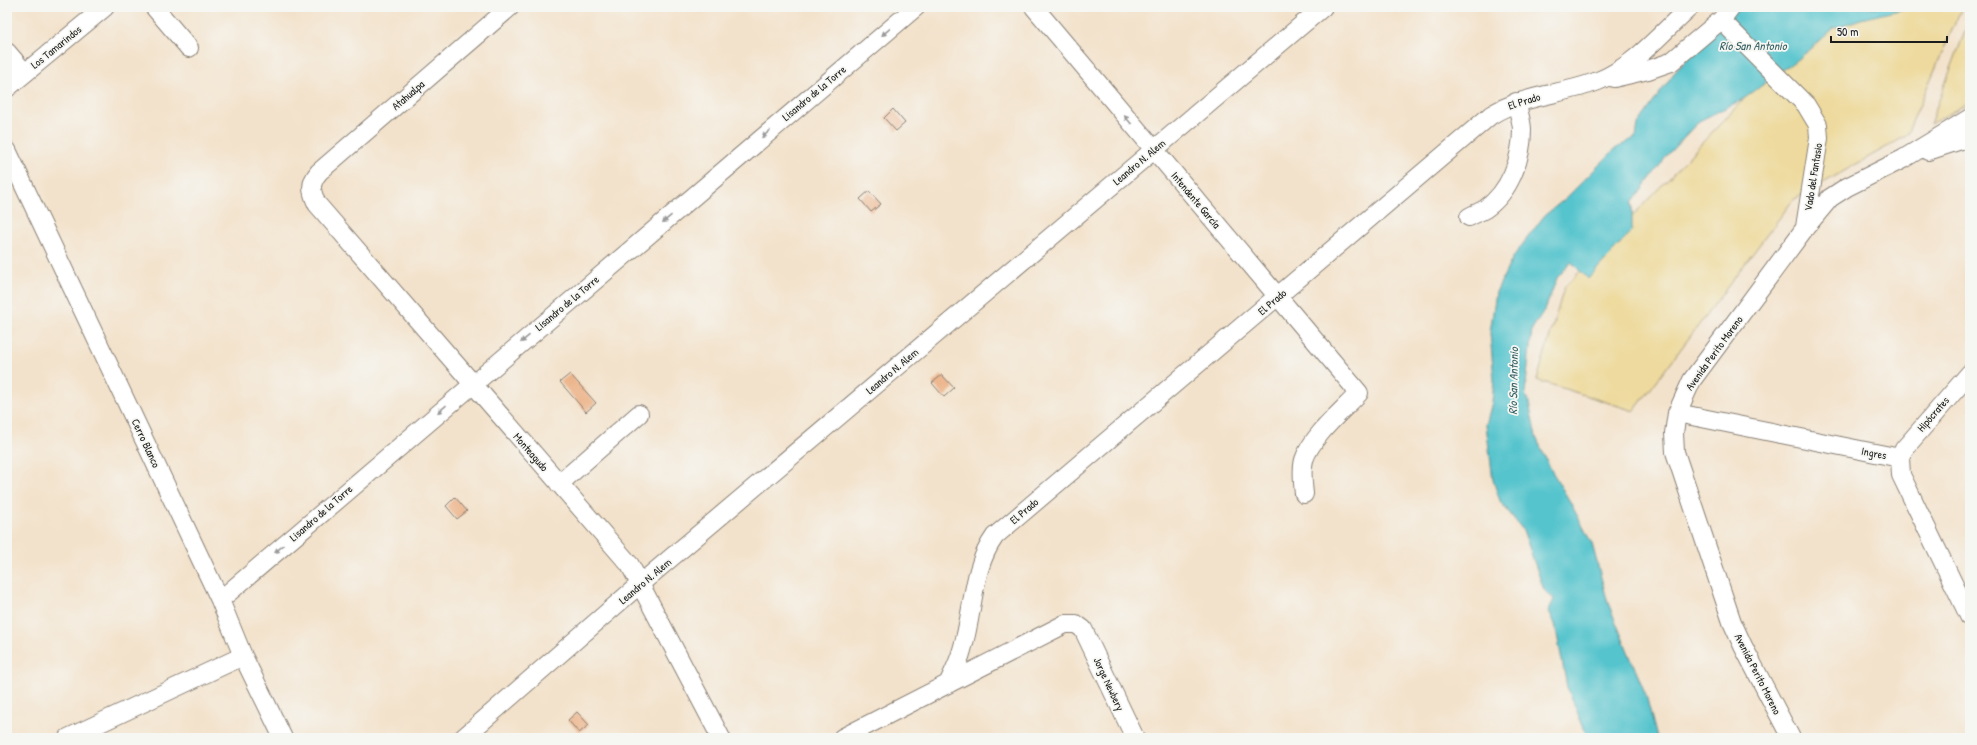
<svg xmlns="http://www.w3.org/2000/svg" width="1977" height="745" font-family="'Patrick Hand',sans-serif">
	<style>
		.sand { fill: #eeda9e; stroke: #857b5d }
		.water { fill: #57c4cd; stroke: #3a7074 }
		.building { fill: #ecb48a }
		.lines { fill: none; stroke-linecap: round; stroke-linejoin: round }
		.minor-casing { stroke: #887f74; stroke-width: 20 }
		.minor { stroke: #fff; stroke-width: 18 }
		.oneway { fill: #999 }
		.labels { text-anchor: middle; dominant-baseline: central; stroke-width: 3.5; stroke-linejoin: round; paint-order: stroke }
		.street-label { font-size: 11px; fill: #1c1c1c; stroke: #f6f6f2 }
		.water-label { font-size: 12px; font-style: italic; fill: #345f63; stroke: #f6f6f2 }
	</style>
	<rect width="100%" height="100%" fill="#f6f6f2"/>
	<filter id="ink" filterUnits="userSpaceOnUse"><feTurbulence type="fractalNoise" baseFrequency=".025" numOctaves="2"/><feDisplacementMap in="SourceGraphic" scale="8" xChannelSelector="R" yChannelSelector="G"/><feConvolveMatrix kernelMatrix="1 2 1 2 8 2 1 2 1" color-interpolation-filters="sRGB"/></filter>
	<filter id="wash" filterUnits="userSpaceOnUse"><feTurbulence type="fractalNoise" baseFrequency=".012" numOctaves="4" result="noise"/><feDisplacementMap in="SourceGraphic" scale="16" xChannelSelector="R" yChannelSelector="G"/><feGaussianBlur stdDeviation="0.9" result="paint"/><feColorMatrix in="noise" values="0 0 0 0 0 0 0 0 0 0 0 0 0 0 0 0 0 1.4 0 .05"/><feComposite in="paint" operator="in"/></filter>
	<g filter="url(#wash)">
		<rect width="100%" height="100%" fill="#f3e2cb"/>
		<path class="sand" d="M 1844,7 L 1962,7 L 1906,136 L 1793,200 L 1634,411 L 1537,380 L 1564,288 L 1821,18 Z
			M 1970,18 L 1970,102 L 1930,124 Z"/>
		<path class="water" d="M 1736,7 L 1912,7 L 1861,19 L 1834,28 L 1811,49 L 1745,98 L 1699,121 L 1669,153 L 1632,203 L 1632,231 L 1588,279 L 1571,262 L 1557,278 L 1546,307 L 1532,329 L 1525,394 L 1529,403 L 1536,437 L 1550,468 L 1569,500 L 1592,544 L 1608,603 L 1646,695 L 1657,738 L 1588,738 L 1567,687 L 1555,624 L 1549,611 L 1554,599 L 1544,590 L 1523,530 L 1500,501 L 1493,480 L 1486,425 L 1492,402 L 1494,380 L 1490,333 L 1496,292 L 1513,257 L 1544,216 L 1566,198 L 1615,149 L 1636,137 L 1638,124 L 1674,73 Z"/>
		<g id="blocks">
			<path class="building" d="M 893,109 L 905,123 L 896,131 L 884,118 Z
				M 869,191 L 881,204 L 871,212 L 860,199 Z
				M 570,374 L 596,403 L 586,412 L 560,382 Z
				M 942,375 L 954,388 L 944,397 L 932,383 Z
				M 455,497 L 467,511 L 457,519 L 446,506 Z
				M 577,712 L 589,725 L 579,733 L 568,720 Z"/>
		</g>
	</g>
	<g filter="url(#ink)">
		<use href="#blocks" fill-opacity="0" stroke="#887f74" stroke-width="1"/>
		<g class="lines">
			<defs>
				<path id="minor" d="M 154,7 L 189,48
					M 510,7 L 319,172 C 309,184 311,191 317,204 L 630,565 L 721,738
					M 1034,7 L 1359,393 C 1342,411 1311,437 1304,460 C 1301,471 1303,483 1304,494
					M 1731,7 L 1721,20 L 1806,105 L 1818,125 L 1819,138 L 1805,227
					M 7,52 L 25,73
					M 1614,78 L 1648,70 L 1671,62 L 1721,20
					M 7,88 L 105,7
					M 7,150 L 220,600 L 243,656 L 283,738
					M 1928,151 L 1970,137
					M 1469,217 C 1474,214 1480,212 1485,209 C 1510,192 1522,158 1522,130 C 1522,121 1518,111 1516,102
					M 1970,373 L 1904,449 L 1900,458 L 1901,475 L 1970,618
					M 1677,413 L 1900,458
					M 559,484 L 639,414
					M 220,600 L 916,7
					M 948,684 C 953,673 959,662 962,650 C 974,612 971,569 995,536 L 1491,115 C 1523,95 1562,95 1598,81 C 1634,67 1661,33 1690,7
					M 68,738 L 243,656
					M 463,738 L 640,584 L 1323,7
					M 842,738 L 1065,624 L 1076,624 L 1083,629 L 1135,738
					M 1791,738 L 1743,646 L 1732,622 L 1675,452 L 1674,433 L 1677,413 L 1692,380 L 1805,228 L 1830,198 L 1847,187 L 1903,159 L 1970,118"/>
			</defs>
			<use href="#minor" class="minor-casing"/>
			<use href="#minor" class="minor"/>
		</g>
		<defs><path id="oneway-solid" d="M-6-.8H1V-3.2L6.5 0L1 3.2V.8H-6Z"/></defs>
		<g class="oneway">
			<use href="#oneway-solid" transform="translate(886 32) rotate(140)"/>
			<use href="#oneway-solid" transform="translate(1128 120) rotate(-130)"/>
			<use href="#oneway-solid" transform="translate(766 134) rotate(140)"/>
			<use href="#oneway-solid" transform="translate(667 219) rotate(140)"/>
			<use href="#oneway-solid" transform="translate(525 339) rotate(140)"/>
			<use href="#oneway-solid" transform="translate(442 409) rotate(139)"/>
			<use href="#oneway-solid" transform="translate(279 549) rotate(139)"/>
		</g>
	</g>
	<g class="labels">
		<g class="street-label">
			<text transform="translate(56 47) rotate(-39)">Los Tamarindos</text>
			<text transform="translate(814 93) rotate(-40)">Lisandro de la Torre</text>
			<text transform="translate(408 95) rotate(-41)">Atahualpa</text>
			<text transform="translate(1524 101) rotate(-17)">El Prado</text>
			<text transform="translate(1139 162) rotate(-40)">Leandro N. Alem</text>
			<text transform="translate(1813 177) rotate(-81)">Vado del Fantasio</text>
			<text transform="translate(1196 200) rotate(50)">Intendente García</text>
			<text transform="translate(1272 302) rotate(-40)">El Prado</text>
			<text transform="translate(567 303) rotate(-40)">Lisandro de la Torre</text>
			<text transform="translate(1714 353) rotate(-54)">Avenida Perito Moreno</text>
			<text transform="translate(892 371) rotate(-40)">Leandro N. Alem</text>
			<text transform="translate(1933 414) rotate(-49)">Hipócrates</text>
			<text transform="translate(146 443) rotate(65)">Cerro Blanco</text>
			<text transform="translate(531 452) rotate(49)">Monteagudo</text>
			<text transform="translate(1874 453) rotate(11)">Ingres</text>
			<text transform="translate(1024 511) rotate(-40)">El Prado</text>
			<text transform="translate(321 513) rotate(-41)">Lisandro de la Torre</text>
			<text transform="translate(645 581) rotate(-40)">Leandro N. Alem</text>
			<text transform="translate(1758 674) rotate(63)">Avenida Perito Moreno</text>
			<text transform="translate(1109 684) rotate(65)">Jorge Newbery</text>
		</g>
		<g class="water-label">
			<text x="1753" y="45">Río San Antonio</text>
			<text transform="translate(1513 381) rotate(-89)">Río San Antonio</text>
		</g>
	</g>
	<rect width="1977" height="745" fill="none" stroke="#f6f6f2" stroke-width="24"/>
	<path d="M1831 36v6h116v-6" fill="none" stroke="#1c1c1c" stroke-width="2"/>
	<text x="1837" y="36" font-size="12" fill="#1c1c1c" stroke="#f6f6f2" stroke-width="3" paint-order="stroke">50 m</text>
</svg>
